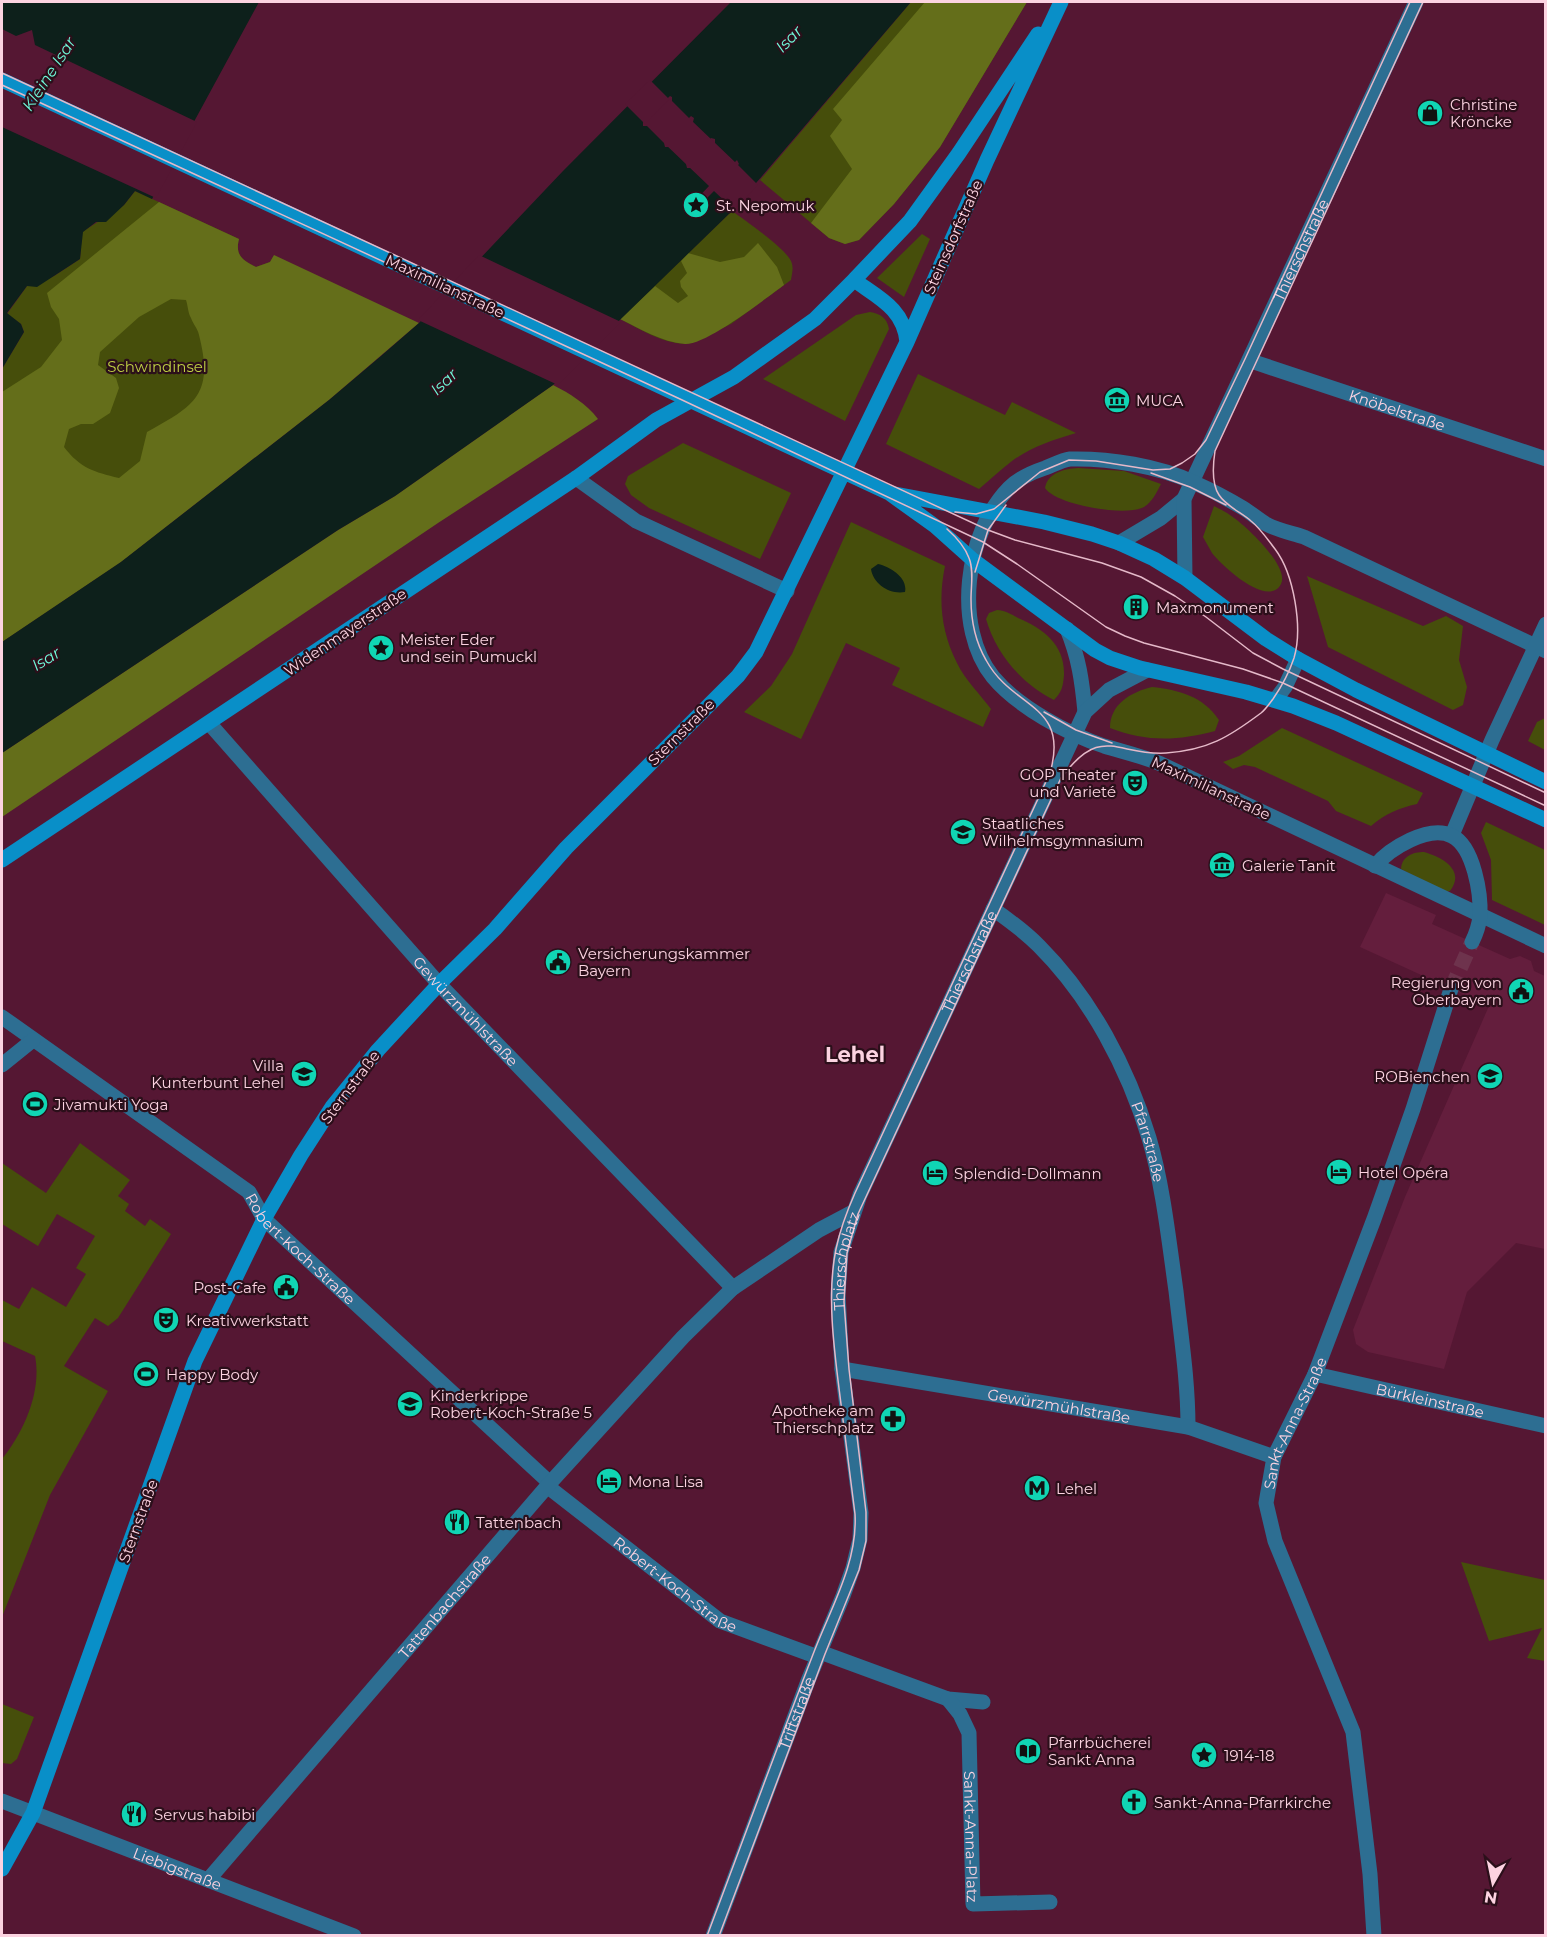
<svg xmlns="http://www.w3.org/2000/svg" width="1547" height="1937" font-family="Montserrat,sans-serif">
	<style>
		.built { fill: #641e3d }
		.green { fill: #464e0b }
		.forest { fill: #646e1a; fill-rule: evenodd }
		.water { fill: #0d201b; fill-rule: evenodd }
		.pier { fill: #551733 }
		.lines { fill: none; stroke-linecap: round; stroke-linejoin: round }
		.minor-tunnel { stroke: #6e334d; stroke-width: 15; stroke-dasharray: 15 8; stroke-linecap: butt }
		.minor { stroke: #2d6e92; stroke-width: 15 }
		.secondary { stroke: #098fc8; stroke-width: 15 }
		.tram { stroke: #e5b9c9; stroke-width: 1.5 }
		.labels { text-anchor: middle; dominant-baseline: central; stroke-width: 4.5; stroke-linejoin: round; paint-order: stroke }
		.poi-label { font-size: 15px; fill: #fcd3e1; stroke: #2b0f1a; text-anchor: start }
		.street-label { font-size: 15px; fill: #fcd3e1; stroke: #2b0f1a }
		.park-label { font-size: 15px; fill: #bfd044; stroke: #2b0f1a }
		.water-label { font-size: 16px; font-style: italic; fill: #6ff9da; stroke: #2b0f1a }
		.district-label { font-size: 21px; font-weight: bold; fill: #fcd3e1; stroke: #2b0f1a }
	</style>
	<rect width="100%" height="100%" fill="#551733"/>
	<path class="built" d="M 1386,893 L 1436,915 L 1432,924 L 1510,959 L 1520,956 L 1531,961 L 1534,971 L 1545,976 L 1545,1249 L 1516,1243 L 1467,1292 L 1444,1369 L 1368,1352 L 1356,1344 L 1353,1330 L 1405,1197 L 1489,1006 L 1360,947 Z"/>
	<path class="green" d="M 911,2 L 1027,2 L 940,147 L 894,204 L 859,240 L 845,244 L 829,238 L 760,180 Z
		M 135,191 L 239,239 C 235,255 242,260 256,267 L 270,262 L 274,255 L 183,513 L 121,562 L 2,642 L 2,369 L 24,332 L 21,324 L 7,314 L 27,286 L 54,276 L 80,259 L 82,232 L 124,205 Z
		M 732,211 C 746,221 785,248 791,261 C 794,268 792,273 791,280 L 731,324 L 691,343 C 668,347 640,329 620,319 Z
		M 922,234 L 930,239 L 904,297 L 877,278 Z
		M 870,312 C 881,314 887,318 889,329 L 845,421 L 763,379 L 856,315 Z
		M 918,374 L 1005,415 L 1012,402 L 1076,433 C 1053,440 1031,447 1012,461 C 1000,470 990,480 979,489 L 886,444 Z
		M 683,443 L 791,493 L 760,559 L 649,508 L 631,495 L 625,484 L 628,476 Z
		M 1078,468 L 1124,471 L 1161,484 C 1157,492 1152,502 1144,507 C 1126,517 1056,505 1045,488 C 1048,472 1065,469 1078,468 Z
		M 1214,506 C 1219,509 1225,511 1230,515 C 1244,524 1290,566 1281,584 C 1268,609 1221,565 1212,553 C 1209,548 1206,542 1203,537 Z
		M 851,522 L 945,566 C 938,600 941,631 957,663 C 965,680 980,694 991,709 L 983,727 L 892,685 L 900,668 L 846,643 L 801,739 L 744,712 L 771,686 L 792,654 Z
		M 1307,576 L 1423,626 L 1446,616 L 1463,626 L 1459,660 L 1467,687 L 1463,705 L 1453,710 L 1328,647 Z
		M 997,610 C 1004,610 1011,614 1018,618 C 1044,629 1065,645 1064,675 C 1063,686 1062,692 1054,700 C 1022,684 996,654 986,619 L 989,613 Z
		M 1152,687 C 1179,690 1203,696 1219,720 L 1215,731 C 1177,741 1146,742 1110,728 C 1110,704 1131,692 1152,687 Z
		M 1545,718 L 1545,750 L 1528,741 L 1537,722 Z
		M 1282,728 L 1423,793 L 1417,804 C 1399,808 1385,814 1371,826 L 1336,811 L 1328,801 L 1255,767 L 1244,765 L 1233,769 L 1223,762 L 1239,756 Z
		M 1486,822 L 1545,850 L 1545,925 L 1492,900 L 1491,860 L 1481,833 Z
		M 1424,852 C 1442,857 1466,870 1450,891 L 1445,892 L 1401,869 C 1402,856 1413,852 1424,852 Z
		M 80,1143 L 130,1180 L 118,1196 L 129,1204 L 125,1211 L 145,1226 L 150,1219 L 171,1234 L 118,1318 L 108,1326 L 95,1318 L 64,1366 L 108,1391 L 50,1495 L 2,1617 L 2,1459 C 24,1432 42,1391 35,1356 L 2,1341 L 2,1300 L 19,1309 L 32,1287 L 66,1307 L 86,1274 L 76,1268 L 95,1236 L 57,1214 L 38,1246 L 2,1224 L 2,1163 L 46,1193 Z
		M 1461,1562 L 1545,1580 L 1545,1661 L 1527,1658 L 1542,1628 L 1489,1641 Z
		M 2,1704 L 34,1717 L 17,1759 L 11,1764 L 2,1763 Z"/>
	<path class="forest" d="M 925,2 L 1027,2 L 940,147 L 894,204 L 859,240 L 845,244 L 829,238 L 811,223 L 852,169 L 830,136 L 842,120 L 833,109 Z
		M 159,202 L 239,239 C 235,255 242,260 256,267 L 270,262 L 274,255 L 419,323 L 329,400 L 121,562 L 2,642 L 2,392 L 41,367 L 62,340 L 59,319 L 51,307 L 47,293 ZM 171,299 L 186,300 C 188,306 188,313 191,318 C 193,324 198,329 199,335 C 214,394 196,405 147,432 L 140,461 L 119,478 C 94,472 80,468 64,447 L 69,429 L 81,424 L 93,424 L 110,413 L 119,388 L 116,378 L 98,365 L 100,352 L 139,317 Z
		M 758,243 L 777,267 L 784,285 C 765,299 706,345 685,344 C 662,342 640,329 620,319 L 655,286 L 678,303 L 688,296 L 681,287 L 680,281 L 687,273 L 681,261 L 688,253 L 720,262 L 744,257 Z
		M 553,385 C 569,393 587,404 598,419 L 438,523 L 2,817 L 2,753 L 338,530 L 395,496 Z"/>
	<path class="water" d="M 2,2 L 259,2 L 152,199 L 135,191 L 124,205 L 106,222 L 96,222 L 83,232 L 80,259 L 37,287 L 27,286 L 7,313 L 21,324 L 24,332 L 2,369 Z
		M 731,2 L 911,2 L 732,211 L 553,385 L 395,496 L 338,530 L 2,753 L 2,642 L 121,562 L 329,400 L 381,356 L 419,323 L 563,171 ZM 670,96 L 672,97 L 672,101 L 647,126 L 643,126 L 643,122 ZM 691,116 L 694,118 L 693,122 L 669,147 L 665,147 L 664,143 ZM 711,138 L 715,139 L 715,143 L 691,168 L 687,168 L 686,164 ZM 737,160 L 739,164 L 697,208 L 693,209 L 693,204 Z
		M 878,564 C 891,567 908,578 905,592 C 890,595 873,584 871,569 Z"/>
	<path class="pier" d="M 2,29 L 16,36 L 32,30 L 35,45 L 197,122 L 156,198 L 2,127 Z
		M 650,80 L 669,99 L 645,124 L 670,99 L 691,120 L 667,145 L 691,120 L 713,141 L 688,166 L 664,143 L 625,104 Z
		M 713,141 L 736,163 L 695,206 L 736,163 L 758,185 L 734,210 L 714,191 L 697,208 L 692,204 L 709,186 L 688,166 Z
		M 479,255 L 621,322 L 558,385 L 418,320 Z"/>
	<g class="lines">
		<path class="minor-tunnel" d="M 1451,989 L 1472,942"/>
		<g class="minor">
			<path id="s1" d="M 1251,361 L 1546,459"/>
			<path d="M 576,478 L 636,521 L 787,591"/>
			<path d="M 1119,543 L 1161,518 L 1184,499"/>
			<path id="s2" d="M 1185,578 L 1184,499 L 1416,2"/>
			<path d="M 1067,629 C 1079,658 1082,681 1085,712"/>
			<path d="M 1546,651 L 1304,537 C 1292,533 1277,530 1266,524 C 1258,519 1251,513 1243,508 C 1228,499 1211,490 1195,483 C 1159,466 1109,458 1070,459 C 1062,460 1053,465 1045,468 C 1033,472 1018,479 1009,488 C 965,533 953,627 993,677 C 1018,707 1068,734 1104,746 C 1124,752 1142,756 1161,764 L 1546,946"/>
			<path d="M 1276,699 L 1285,687 L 1298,659"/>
			<path id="s3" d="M 209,723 L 439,984 L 733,1288"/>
			<path d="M 1452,835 L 1492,740 L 1546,624"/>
			<path d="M 1375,866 C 1389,849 1429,824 1452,836 C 1474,847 1481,894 1480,916 C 1479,925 1476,934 1472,942"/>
			<path id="s4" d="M 993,909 C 1009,920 1025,932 1039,946 C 1091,998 1128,1068 1149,1138 C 1163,1185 1169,1242 1176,1291 C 1181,1336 1188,1381 1188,1427"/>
			<path id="s5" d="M 2,1017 L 249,1192 L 264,1219 L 550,1483"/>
			<path d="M 2,1065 L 33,1040"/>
			<path id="s6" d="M 842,1369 L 1188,1427 L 1274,1457"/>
			<path id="s7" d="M 1315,1374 L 1546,1426"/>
			<path id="s8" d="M 547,1486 L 720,1621 L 818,1657"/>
			<path d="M 820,1652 L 948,1699 L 983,1702"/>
			<path id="s9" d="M 948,1699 L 960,1714 L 969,1733 L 973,1904 L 1050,1902"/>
			<path id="s10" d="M 2,1801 L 354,1936"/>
			<path id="s11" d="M 208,1880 L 550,1483 L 683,1337 L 733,1288 L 819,1230 L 853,1212"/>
			<path id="s12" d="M 713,1936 L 808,1681 L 843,1596 L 853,1568 L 860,1539 L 861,1513 L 842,1369 L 838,1294 L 841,1252 L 860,1195 L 1085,712 L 1109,690 L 1147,670"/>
			<path id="s13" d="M 1374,1936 L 1370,1874 L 1353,1732 L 1275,1541 L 1266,1503 L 1274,1457 L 1315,1374 L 1374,1219 L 1413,1109 L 1451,989"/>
		</g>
		<path class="secondary" d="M 2,80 L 889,493 L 935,526 L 973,560 L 1095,650 L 1110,658 L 1140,668 L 1246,692 L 1293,706 L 1336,723 L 1546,820
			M 854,280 C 879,298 904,309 907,342
			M 895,494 L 1044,522 L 1092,534 L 1119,543 L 1154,559 L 1185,578 L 1266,639 L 1298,659 L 1356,690 L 1546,782
			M 2,860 L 576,478 L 656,420 L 734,377 L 815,319 L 854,280 L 910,221 L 959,153 L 1038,34
			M 2,1869 L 33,1813 L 195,1361 L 264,1219 L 301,1155 L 332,1107 L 378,1050 L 439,984 L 495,929 L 566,848 L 738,676 L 756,652 L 907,342 L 987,160 L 1061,2"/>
		<path class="tram" d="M 2,73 L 988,530 L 1015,540 L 1102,563 L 1141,577 L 1175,596 L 1206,617 L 1253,653 L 1283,669 L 1546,793
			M 2,85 L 680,399 L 983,542 L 1017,564 L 1106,627 L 1125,636 L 1144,643 L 1243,669 L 1283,683 L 1546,806
			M 1151,473 L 1190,487 L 1226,505
			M 955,512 L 976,514 L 994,509 L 1040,472 L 1069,460 L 1096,461 L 1153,470 L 1170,469 L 1182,463 L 1195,454 L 1206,440 L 1245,359 L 1410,2
			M 975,572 L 988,530 L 1006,505
			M 1044,712 L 1076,730 L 1112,743
			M 707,1936 C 742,1843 776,1750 812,1657 C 829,1611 858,1564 855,1514 C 850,1477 846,1441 841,1404 C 835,1356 826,1297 836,1249 C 840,1230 847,1211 855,1193 L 1050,773 C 1070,703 1013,710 986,660 C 975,641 971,621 971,599 C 971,586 974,570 969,558 C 965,547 956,537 947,529
			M 719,1936 L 825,1654 L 859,1570 L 866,1541 L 866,1512 L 849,1369 L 844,1302 L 847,1253 L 858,1214 L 1061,778 C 1102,723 1116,756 1166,753 C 1208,750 1229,737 1261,713 C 1266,709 1269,704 1273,699 C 1282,686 1289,673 1294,658 C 1303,628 1294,574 1275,549 C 1268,540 1260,528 1251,521 C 1242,513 1226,506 1219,495 C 1211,483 1213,464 1215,451 L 1423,2"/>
	</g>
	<defs>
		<symbol id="shop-disc" viewBox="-11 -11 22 22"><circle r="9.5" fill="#10d5b4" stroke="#2b0f1a"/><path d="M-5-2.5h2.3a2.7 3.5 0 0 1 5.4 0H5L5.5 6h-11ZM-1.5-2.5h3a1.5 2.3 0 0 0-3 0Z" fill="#111"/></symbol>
		<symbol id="sight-disc" viewBox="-11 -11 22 22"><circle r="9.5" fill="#10d5b4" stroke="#2b0f1a"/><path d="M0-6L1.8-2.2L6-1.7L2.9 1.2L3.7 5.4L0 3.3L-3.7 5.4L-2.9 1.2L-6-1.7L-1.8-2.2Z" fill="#111"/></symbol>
		<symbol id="museum-disc" viewBox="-11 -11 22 22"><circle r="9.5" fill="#10d5b4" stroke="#2b0f1a"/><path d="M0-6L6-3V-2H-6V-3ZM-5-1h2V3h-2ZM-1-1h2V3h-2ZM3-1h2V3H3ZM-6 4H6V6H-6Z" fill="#111"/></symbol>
		<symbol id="building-disc" viewBox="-11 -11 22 22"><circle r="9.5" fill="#10d5b4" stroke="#2b0f1a"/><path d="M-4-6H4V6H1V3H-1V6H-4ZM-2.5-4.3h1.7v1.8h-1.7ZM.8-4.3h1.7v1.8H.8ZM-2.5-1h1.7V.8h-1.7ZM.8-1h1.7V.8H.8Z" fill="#111"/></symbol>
		<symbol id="theatre-disc" viewBox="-11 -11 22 22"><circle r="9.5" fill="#10d5b4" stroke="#2b0f1a"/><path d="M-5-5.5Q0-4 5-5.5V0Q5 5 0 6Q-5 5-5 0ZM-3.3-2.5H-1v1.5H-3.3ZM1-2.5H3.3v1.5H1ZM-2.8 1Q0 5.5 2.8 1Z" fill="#111"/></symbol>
		<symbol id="school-disc" viewBox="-11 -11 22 22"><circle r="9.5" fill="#10d5b4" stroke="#2b0f1a"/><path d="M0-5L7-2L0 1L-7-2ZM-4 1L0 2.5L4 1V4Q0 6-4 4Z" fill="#111"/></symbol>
		<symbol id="civic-disc" viewBox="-11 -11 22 22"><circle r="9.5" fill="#10d5b4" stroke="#2b0f1a"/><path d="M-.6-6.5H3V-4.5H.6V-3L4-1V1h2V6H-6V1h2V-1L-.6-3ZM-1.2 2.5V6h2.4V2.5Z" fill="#111"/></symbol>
		<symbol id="stadium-disc" viewBox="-11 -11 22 22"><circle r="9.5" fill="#10d5b4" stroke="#2b0f1a"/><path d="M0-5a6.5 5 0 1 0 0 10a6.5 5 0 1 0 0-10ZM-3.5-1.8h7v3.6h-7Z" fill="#111"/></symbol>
		<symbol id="hotel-disc" viewBox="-11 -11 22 22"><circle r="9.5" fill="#10d5b4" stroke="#2b0f1a"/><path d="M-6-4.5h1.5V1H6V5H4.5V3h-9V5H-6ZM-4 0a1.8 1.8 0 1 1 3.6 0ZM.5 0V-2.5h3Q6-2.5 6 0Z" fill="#111"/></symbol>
		<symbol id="pharmacy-disc" viewBox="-11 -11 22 22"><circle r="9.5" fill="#10d5b4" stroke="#2b0f1a"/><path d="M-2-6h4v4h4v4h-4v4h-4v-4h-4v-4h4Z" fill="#111"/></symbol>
		<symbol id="metro-disc" viewBox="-11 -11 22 22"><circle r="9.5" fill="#10d5b4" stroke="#2b0f1a"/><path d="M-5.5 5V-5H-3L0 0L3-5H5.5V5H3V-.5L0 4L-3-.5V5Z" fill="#111"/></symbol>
		<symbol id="restaurant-disc" viewBox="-11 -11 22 22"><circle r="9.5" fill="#10d5b4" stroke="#2b0f1a"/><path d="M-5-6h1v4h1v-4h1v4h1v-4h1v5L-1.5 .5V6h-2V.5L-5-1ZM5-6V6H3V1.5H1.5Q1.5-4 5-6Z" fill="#111"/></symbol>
		<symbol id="library-disc" viewBox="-11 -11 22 22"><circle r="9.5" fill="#10d5b4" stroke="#2b0f1a"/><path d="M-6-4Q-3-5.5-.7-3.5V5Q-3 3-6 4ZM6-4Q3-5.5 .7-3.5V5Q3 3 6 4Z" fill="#111"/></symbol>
		<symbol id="church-disc" viewBox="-11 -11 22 22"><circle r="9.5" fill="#10d5b4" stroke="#2b0f1a"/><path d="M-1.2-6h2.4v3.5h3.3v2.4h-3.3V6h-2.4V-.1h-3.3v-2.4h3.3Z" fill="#111"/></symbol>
	</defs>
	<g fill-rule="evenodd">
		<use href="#shop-disc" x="1415" y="98" width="30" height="30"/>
		<use href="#sight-disc" x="681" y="190" width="30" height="30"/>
		<use href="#museum-disc" x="1102" y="385" width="30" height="30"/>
		<use href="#building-disc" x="1121" y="592" width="30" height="30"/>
		<use href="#sight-disc" x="366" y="633" width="30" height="30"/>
		<use href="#theatre-disc" x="1120" y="768" width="30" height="30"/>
		<use href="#school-disc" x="948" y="817" width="30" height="30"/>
		<use href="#museum-disc" x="1207" y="850" width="30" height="30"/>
		<use href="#civic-disc" x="543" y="947" width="30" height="30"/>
		<use href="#civic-disc" x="1506" y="976" width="30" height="30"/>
		<use href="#school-disc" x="289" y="1059" width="30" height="30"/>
		<use href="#school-disc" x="1475" y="1061" width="30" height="30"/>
		<use href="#stadium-disc" x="20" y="1089" width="30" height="30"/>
		<use href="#hotel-disc" x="1324" y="1157" width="30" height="30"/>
		<use href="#hotel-disc" x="920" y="1158" width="30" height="30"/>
		<use href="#civic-disc" x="271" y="1272" width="30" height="30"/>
		<use href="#theatre-disc" x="151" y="1305" width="30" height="30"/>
		<use href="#stadium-disc" x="131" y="1359" width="30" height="30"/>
		<use href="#school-disc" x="395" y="1389" width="30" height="30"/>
		<use href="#pharmacy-disc" x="878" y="1404" width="30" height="30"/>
		<use href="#hotel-disc" x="594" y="1466" width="30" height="30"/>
		<use href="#metro-disc" x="1022" y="1473" width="30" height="30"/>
		<use href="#restaurant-disc" x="442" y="1507" width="30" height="30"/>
		<use href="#library-disc" x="1013" y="1736" width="30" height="30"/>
		<use href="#sight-disc" x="1189" y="1740" width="30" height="30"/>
		<use href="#church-disc" x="1119" y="1787" width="30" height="30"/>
		<use href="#restaurant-disc" x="119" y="1799" width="30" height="30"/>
	</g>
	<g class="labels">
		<g class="poi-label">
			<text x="1450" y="104">Christine<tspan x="1450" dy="17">Kröncke</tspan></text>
			<text x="716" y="205">St. Nepomuk</text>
			<text x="1136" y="400">MUCA</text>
			<text x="1156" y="607">Maxmonument</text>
			<text x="400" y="639">Meister Eder<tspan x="400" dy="17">und sein Pumuckl</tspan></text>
			<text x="1116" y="774" text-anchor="end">GOP Theater<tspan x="1116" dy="17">und Varieté</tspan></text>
			<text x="982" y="823">Staatliches<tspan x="982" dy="17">Wilhelmsgymnasium</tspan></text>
			<text x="1242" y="865">Galerie Tanit</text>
			<text x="578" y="953">Versicherungskammer<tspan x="578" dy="17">Bayern</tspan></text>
			<text x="1502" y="982" text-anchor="end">Regierung von<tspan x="1502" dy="17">Oberbayern</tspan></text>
			<text x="284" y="1065" text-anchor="end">Villa<tspan x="284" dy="17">Kunterbunt Lehel</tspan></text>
			<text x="1470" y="1076" text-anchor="end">ROBienchen</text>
			<text x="54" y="1104">Jivamukti Yoga</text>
			<text x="1358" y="1172">Hotel Opéra</text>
			<text x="954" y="1173">Splendid-Dollmann</text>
			<text x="266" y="1287" text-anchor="end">Post-Cafe</text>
			<text x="186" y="1320">Kreativwerkstatt</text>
			<text x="166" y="1374">Happy Body</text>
			<text x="430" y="1395">Kinderkrippe<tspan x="430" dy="17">Robert-Koch-Straße 5</tspan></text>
			<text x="874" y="1410" text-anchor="end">Apotheke am<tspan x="874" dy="17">Thierschplatz</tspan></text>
			<text x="628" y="1481">Mona Lisa</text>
			<text x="1056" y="1488">Lehel</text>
			<text x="476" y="1522">Tattenbach</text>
			<text x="1048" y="1742">Pfarrbücherei<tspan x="1048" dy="17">Sankt Anna</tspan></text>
			<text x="1224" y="1755">1914-18</text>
			<text x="1154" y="1802">Sankt-Anna-Pfarrkirche</text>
			<text x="154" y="1814">Servus habibi</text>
		</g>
		<g class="street-label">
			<text transform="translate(953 237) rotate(-66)">Steinsdorfstraße</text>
			<text stroke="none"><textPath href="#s2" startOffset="354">Thierschstraße</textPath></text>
			<text transform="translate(445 286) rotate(25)">Maximilianstraße</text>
			<text stroke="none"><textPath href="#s1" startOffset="154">Knöbelstraße</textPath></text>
			<text transform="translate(345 632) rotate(-34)">Widenmayerstraße</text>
			<text transform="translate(681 732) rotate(-45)">Sternstraße</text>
			<text transform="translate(1211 788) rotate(25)">Maximilianstraße</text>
			<text stroke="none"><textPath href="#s12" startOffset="1030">Thierschstraße</textPath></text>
			<text stroke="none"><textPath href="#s3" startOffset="386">Gewürzmühlstraße</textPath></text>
			<text transform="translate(350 1087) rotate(-53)">Sternstraße</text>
			<text stroke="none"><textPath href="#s4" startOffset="286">Pfarrstraße</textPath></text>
			<text stroke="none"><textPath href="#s5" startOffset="380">Robert-Koch-Straße</textPath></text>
			<text stroke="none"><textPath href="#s12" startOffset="704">Thierschplatz</textPath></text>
			<text stroke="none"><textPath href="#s7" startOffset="118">Bürkleinstraße</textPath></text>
			<text stroke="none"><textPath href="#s6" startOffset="220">Gewürzmühlstraße</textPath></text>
			<text stroke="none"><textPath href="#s13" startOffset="536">Sankt-Anna-Straße</textPath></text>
			<text transform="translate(138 1521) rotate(-70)">Sternstraße</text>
			<text stroke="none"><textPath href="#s8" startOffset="162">Robert-Koch-Straße</textPath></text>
			<text stroke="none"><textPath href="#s11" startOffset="362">Tattenbachstraße</textPath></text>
			<text stroke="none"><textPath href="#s12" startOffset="238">Triftstraße</textPath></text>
			<text stroke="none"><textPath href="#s9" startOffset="144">Sankt-Anna-Platz</textPath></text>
			<text stroke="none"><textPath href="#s10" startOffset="188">Liebigstraße</textPath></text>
		</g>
		<g class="park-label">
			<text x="157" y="366">Schwindinsel</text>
		</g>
		<g class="water-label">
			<text transform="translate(789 39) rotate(-46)">Isar</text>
			<text transform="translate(49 74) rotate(-57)">Kleine Isar</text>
			<text transform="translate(444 382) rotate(-44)">Isar</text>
			<text transform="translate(46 659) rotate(-32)">Isar</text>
		</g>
		<g class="district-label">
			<text x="855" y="1054">Lehel</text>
		</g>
	</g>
	<rect width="1547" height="1937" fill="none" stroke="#fcd3e1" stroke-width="6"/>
	<g transform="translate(1493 1883) rotate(189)" stroke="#2b0f1a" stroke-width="4.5" paint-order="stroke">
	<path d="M0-4.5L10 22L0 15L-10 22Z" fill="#fcd3e1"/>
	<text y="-9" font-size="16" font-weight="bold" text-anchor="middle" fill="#fcd3e1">N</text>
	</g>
</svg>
